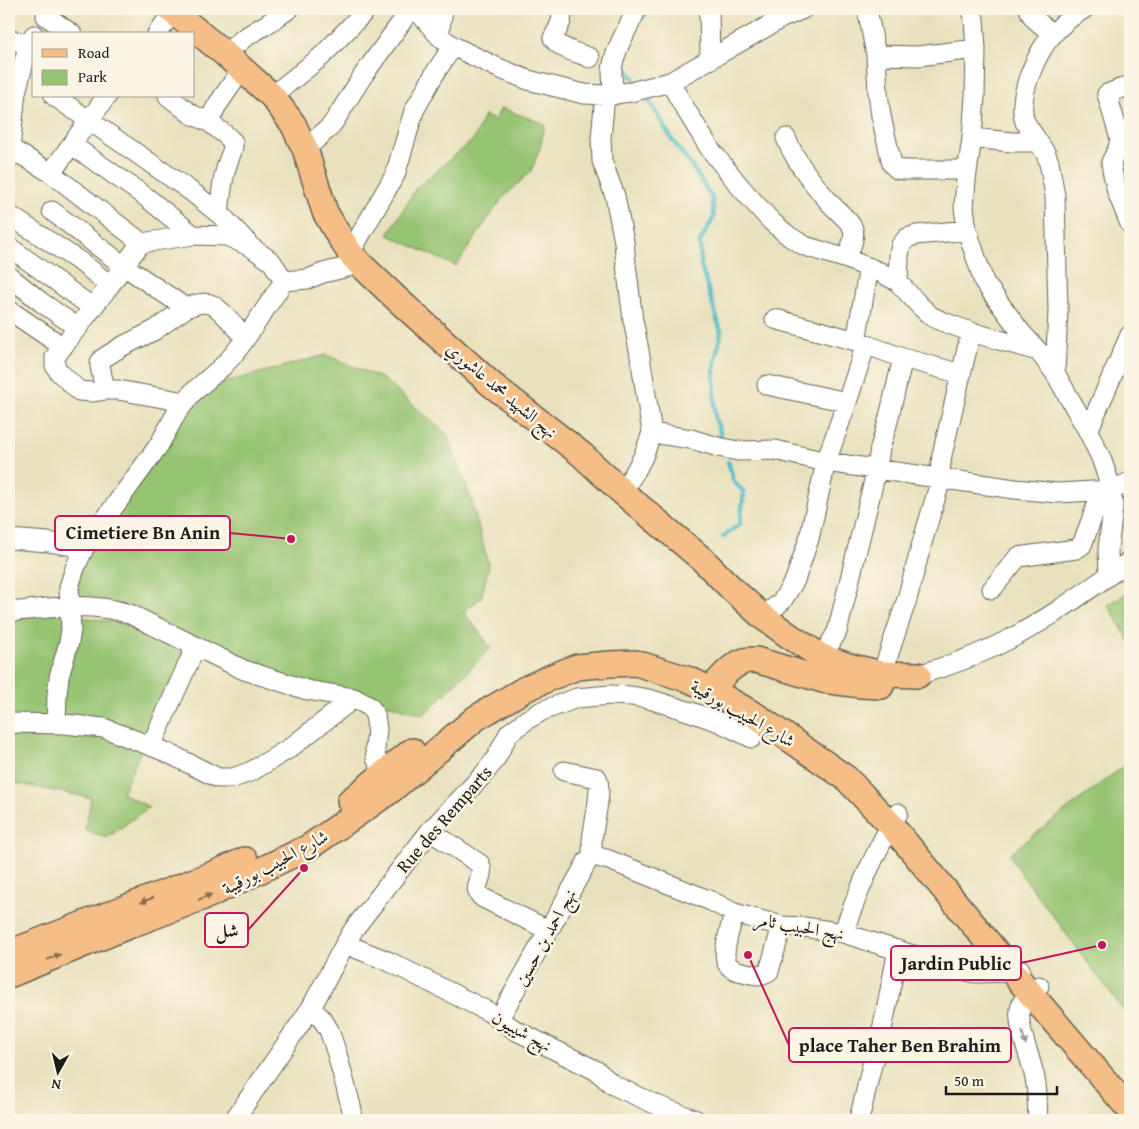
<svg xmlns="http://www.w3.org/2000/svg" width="1139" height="1129" font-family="'Gentium Book Plus',Amiri,serif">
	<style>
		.green { fill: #96c472; stroke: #597047 }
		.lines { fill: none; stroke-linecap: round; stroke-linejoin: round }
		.stream { stroke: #50bdcb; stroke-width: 4.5 }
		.minor-casing { stroke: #646154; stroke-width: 21 }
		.major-casing { stroke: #646154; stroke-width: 28 }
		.minor { stroke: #fff; stroke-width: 19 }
		.major { stroke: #f5be86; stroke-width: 25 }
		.oneway { fill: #886d51 }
		.oneway2 { fill: #999 }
		.labels { text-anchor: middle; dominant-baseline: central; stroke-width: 5; stroke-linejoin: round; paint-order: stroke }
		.street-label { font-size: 18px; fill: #1c1c1c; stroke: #fcf5e5 }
		.leader { fill: none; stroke: #c2185b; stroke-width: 2 }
		.callout-dot { fill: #c2185b; stroke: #fcf5e5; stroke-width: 2 }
		.callout { fill: #fcf5e5; stroke: #c2185b; stroke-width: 2 }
		.callout-label { font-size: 19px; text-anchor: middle; font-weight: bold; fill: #1c1c1c }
	</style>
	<rect width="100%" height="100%" fill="#fcf5e5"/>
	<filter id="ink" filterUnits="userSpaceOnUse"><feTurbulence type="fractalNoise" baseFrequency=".02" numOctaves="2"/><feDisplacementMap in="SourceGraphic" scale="10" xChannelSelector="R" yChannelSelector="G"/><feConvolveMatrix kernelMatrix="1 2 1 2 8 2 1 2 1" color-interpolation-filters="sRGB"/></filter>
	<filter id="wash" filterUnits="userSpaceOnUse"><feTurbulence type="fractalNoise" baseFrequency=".0096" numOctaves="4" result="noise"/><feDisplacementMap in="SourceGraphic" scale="20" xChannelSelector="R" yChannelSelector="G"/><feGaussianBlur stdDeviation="1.12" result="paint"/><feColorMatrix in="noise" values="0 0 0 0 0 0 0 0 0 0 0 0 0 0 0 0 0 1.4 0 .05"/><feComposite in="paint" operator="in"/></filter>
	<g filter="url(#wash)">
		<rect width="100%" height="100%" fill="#e9e1bd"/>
		<path class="green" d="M 501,108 L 545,124 L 540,148 L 531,171 L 501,200 L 456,266 L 388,235 L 416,188 L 474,139 L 484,115 L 495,120 Z
			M 326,355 L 383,379 L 447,434 L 471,499 L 489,566 L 481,598 L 464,612 L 491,648 L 424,715 L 342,691 L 284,676 L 237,657 L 70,597 L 84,562 L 185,410 L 215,385 Z
			M 1130,591 L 1130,642 L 1108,605 Z
			M 9,606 L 116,622 L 186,651 L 122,793 L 149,807 L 107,838 L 85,830 L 91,798 L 9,782 Z
			M 1130,761 L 1130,1019 L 1019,871 L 1009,854 Z"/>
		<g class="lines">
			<path class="stream" d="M 643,17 L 648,9
				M 629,44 L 624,65 L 634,79
				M 649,100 L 671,138 L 695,171 L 712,198 L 714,217 L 700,242 L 701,266 L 721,332 L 714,367 L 715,417 L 721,436
				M 723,537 L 740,524 L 744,492 L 734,482 L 728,462"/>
		</g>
	</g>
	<g filter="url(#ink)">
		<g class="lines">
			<defs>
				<path id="minor" d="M 416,9 L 439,36 L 453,46 L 496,67 L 528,80 L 584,94 L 605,95 L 631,92 L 670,82 L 782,18 L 803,9
					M 560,9 C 565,19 558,28 553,38 C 559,49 579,53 590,58
					M 709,9 L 710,60
					M 867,9 L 876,55 L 878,93 L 881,116 L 892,164 L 897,169 L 904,170 L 967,170
					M 972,9 L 974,19 L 976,49 L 975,96 L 972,138 L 966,180 L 964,207 L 967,230 L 984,282 L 1020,331 L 1039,352 L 1055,373 L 1088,431 L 1101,458 L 1112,490 L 1113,509 L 1108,549 L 1109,575
					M 1029,9 C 1031,19 1045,27 1053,34
					M 46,16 L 72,34
					M 157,34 L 173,12
					M 439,36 L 443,9
					M 9,40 L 29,43
					M 225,54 L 244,38 L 267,24 L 289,9
					M 876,55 L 918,56 L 976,49
					M 670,82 L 680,100 L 710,149 L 742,189 L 772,222 L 790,237 L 805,246 L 847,259 L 880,272 L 898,282 L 919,305 L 931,316 L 941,321 L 971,332 L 1038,351
					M 1130,85 L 1107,94 L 1120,139 L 1118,148 L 1111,162 L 1112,170 L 1117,192 L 1130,224
					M 605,95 L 601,138 L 602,161 L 615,196 L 624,242 L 626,264 L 633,320 L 639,350 L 652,433 L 643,457 L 635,472 L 622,492
					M 614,95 C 613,87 612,79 612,71 C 613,52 629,26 637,9
					M 54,96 L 192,192 L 223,217 L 247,242
					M 168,96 L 191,114 L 209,122
					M 272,96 L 322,56 L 367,9
					M 786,138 C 794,159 815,186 830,203 C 835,209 851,222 853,229 C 856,237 849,251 847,259
					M 972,138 L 1012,142 L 1038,142
					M 72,145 L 146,197 L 193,235
					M 10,148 L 51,173 L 142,243
					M 305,149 L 330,127 L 335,120 L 364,74 L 411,9
					M 9,158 L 16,92 L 29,43 L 34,35
					M 51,173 C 70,147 88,121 107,96
					M 52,211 L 124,266 L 186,308 L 155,330 L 121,347 L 102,359 L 100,363 L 100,366 L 105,390
					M 219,213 C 221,197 222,180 227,165 C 229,157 234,151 233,142 L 227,136 L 209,122 L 216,107 L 242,69
					M 9,215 L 82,263 L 110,285
					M 9,247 L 37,267 L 93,308
					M 350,253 L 395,175 L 414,111 L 435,73 L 453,46
					M 9,276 L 41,302 L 78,328
					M 898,282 L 899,256 L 901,245 L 907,238 L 916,235 L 967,230
					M 186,308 C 193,305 203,302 210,304 C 219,306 239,331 246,338
					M 9,310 L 63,347
					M 775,319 L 856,341 L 903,358 L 961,374
					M 856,341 L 869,267
					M 1055,373 L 1058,310 L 1055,196 L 1049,162 L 1046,154 L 1025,122 C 1016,97 1037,51 1054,33 C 1063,23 1073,15 1084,9
					M 767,385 L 847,402 L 866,344
					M 185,402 L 118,390 L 105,390 L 92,392 L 79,391 L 59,372 L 55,366 L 55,357 L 110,285 L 134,252 L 142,243 L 193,235 L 227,236 L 251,247 L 272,262 L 284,281 L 308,279 L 323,273 L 360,264
					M 1088,431 L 1130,335
					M 652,433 L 691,439 L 718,447 L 738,451 L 775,450 L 826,462 L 1015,489 L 1058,493 L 1112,490 L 1130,482
					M 9,539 L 48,542 L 84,548 L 75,568 L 69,587 L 71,630 L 69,642 L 59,677 L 57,694 L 56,724
					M 84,548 L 159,445 L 176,414 L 192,393 L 224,365 L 234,354 L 246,338 L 284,281
					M 992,589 L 1018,557 L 1076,549 L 1082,545 L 1102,491
					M 9,612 C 49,608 90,601 130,614 L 244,670 L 307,690 L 354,698 L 370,707 L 375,715 L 377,729 L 375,749 L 376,758 L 388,785
					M 763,617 L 782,601 L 795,580 L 809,539 L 826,462 L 847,402
					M 822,657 L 837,632 L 839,624 L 877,468 L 880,448 L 887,425 L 903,358
					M 882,674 L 907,599 L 922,543 L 941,479 L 940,472 L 942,455 L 971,332
					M 918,675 C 949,666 979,655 1008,640 C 1051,618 1090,588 1130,561
					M 9,723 L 64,724 L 104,728 L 166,752 L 218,778 L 233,778 L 252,771 L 290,748 L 354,698
					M 151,746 L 196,646
					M 564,771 L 597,778 C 603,790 593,826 592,841 C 592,847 592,852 592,857
					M 430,831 L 480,864 C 486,879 469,887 483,898 L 548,930
					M 592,857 L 598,857 L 609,860 L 711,901 L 734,913 L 782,926 L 804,927 L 843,933 L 951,967 L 975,973 L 1013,972 L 1020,969
					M 734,913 C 732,924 721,953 727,963 C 730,969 737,971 743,972 C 753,975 760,977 769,971 L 782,926
					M 843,933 C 858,892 875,850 898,813
					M 345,944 L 390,962 L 489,1012 L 515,1030 L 597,1071 L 613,1085 L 659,1106 L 696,1120
					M 311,1008 L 322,1019 L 329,1030 L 337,1054 L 352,1110
					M 499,1019 L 588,860 L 592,857
					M 234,1120 L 311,1008 L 345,944 L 354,929 L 430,831 L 482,776 L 495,760 L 509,733 L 528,719 L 542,711 L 577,698 L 610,695 L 631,696 L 649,699 L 691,712 L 719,722 L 752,738
					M 859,1120 L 871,1069 L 881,1035 L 898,950
					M 1038,1120 C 1037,1109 1038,1097 1036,1085 C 1034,1063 1017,1031 1020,1010 C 1021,999 1031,993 1039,986"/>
				<path id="major" d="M 170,9 L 225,54 L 272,96 L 293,124 L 305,149 L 325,212 L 336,231 L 350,253 L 360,264 L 398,300 L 491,384 L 581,454 L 622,492 L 703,560 L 732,589 L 763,617 L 791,637 L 822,657 L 852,667 L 882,674 L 918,675
					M 711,690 C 720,679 730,666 744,661 C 748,660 752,660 756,660 L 823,680 L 861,685 L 881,686
					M 350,801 L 412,751
					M 9,953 L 218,872 L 245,860
					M 9,975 L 133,924 L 209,895 L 309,847 L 390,791 L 476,718 L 525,689 L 554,676 L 577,667 L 610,664 L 636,663 L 690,680 L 711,690 L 758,717 L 846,778 L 891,825 L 1030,993 L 1130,1110"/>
			</defs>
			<use href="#minor" class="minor-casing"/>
			<use href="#major" class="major-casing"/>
			<use href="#minor" class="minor"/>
			<use href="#major" class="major"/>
		</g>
		<defs><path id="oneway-solid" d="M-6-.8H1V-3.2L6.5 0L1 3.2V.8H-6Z" transform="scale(1.25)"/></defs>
		<g class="oneway">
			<use href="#oneway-solid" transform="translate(205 897) rotate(-22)"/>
			<use href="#oneway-solid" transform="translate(147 900) rotate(159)"/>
			<use href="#oneway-solid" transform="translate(54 957) rotate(-22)"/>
		</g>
		<use class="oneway2" href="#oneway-solid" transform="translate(1024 1038) rotate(75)"/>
	</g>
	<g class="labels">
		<g class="street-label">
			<text transform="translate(502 390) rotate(40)">نهج الشهيد محمد عاشوري</text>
			<text transform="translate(743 713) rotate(30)">شارع الحبيب بورقيبة</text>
			<text transform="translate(444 819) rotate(-49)">Rue des Remparts</text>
			<text transform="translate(275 862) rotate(-28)">شارع الحبيب بورقيبة</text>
			<text transform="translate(799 926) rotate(10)">نهج الحبيب ثامر</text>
			<text transform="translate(545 937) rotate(-61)">نهج احمد بن حسين</text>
			<text transform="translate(522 1031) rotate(29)">نهج شيبيون</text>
		</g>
	</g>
	<path class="leader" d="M291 539L230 533M304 868L248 930M1102 945L1021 963M748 955L789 1045"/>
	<g class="callout-dot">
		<circle cx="291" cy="539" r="5"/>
		<circle cx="304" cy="868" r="5"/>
		<circle cx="1102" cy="945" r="5"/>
		<circle cx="748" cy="955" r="5"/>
	</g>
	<g class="callout">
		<rect x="55" y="516" width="175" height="34" rx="5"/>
		<rect x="205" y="913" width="43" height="34" rx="5"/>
		<rect x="891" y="946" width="130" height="34" rx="5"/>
		<rect x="789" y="1028" width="222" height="34" rx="5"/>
	</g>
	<g class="callout-label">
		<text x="143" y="539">Cimetiere Bn Anin</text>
		<text x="227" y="937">شل</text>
		<text x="956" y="970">Jardin Public</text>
		<text x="900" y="1052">place Taher Ben Brahim</text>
	</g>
	<rect width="1139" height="1129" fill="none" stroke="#fcf5e5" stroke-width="30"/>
	<rect x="32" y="32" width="162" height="65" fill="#fcf5e5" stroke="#a29e95"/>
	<rect x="42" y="49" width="25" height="8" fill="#f5be86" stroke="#a29e95"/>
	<text x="78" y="58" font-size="15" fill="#1c1c1c">Road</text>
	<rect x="42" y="70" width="25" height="15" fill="#96c472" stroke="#a29e95"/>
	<text x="78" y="82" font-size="15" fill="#1c1c1c">Park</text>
	<g transform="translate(58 1072) rotate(188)" stroke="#fcf5e5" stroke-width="4" paint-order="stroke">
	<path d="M0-4L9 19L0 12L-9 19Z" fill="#1c1c1c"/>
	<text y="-8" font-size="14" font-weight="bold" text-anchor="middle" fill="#1c1c1c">N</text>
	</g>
	<path d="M946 1086v8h111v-8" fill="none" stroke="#1c1c1c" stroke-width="2.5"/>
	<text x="954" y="1086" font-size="15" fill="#1c1c1c" stroke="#fcf5e5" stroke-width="4" paint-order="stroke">50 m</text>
</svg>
